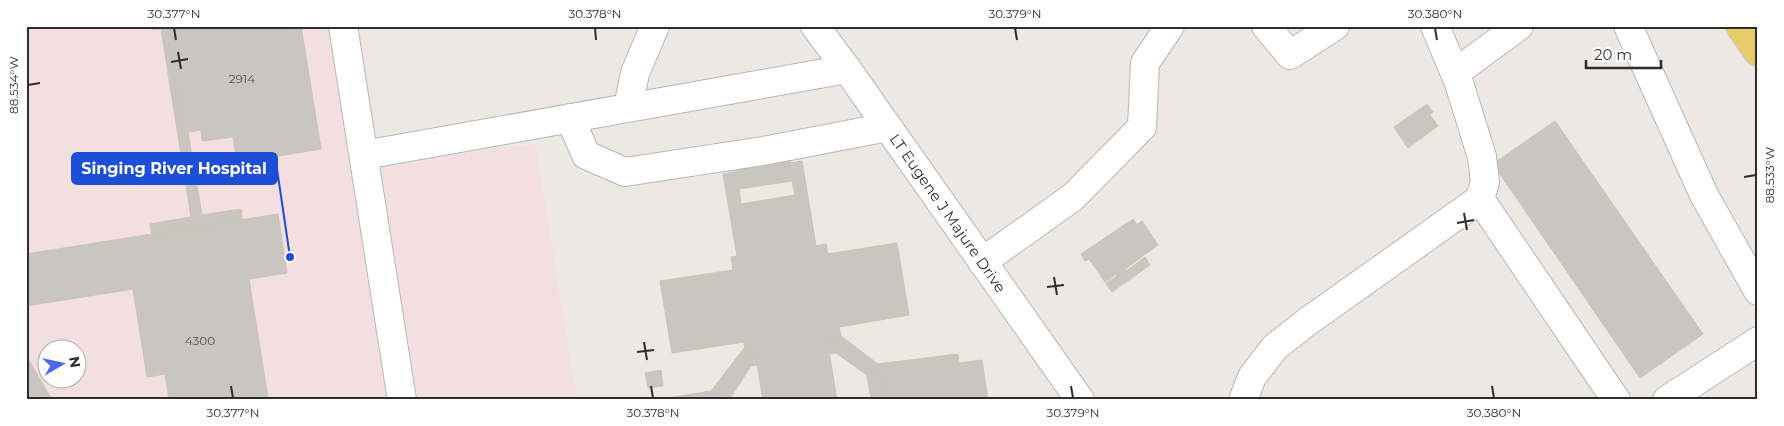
<svg xmlns="http://www.w3.org/2000/svg" width="1784" height="426" font-family="Montserrat,sans-serif">
	<style>
		.medical { fill: #f3dfe0; fill-rule: evenodd }
		.building { fill: #c9c6bf; stroke: #c9c4ba; fill-rule: evenodd }
		.lines { fill: none; stroke-linecap: round; stroke-linejoin: round }
		.minor-casing { stroke: #b4b7bf; stroke-width: 30 }
		.major-casing { stroke: #c8c8c8; stroke-width: 30 }
		.minor { stroke: #fff; stroke-width: 28 }
		.major { stroke: #e8cc6b; stroke-width: 28 }
		.ticks { fill: none; stroke: #2d2d2d; stroke-width: 2 }
		.labels { text-anchor: middle; dominant-baseline: central; stroke-width: 4.5; stroke-linejoin: round; paint-order: stroke }
		.number-label { font-size: 12px; fill: #545352 }
		.street-label { font-size: 15px; fill: #2d2d2d; stroke: #fff }
		.leader { fill: none; stroke: #1d4ed8; stroke-width: 2 }
		.callout-dot { fill: #1d4ed8; stroke: #fff; stroke-width: 2 }
		.callout { fill: #1d4ed8; stroke: #1d4ed8; stroke-width: 2 }
		.callout-label { font-size: 16px; text-anchor: middle; font-weight: bold; fill: #fff }
		.neatline { fill: none; stroke: #2d2d2d; stroke-width: 2 }
		.ticks-label { font-size: 12px; text-anchor: middle; fill: #2d2d2d }
	</style>
	<rect width="100%" height="100%" fill="#ede8e1"/>
	<path class="medical" d="M 26,26 L 360,26 L 380,165 L 535,144 L 577,400 L 26,400 ZM 48,348 L 78,348 L 78,378 L 48,378 Z"/>
	<path class="building" d="M 151,26 L 166,26 L 183,133 L 188,132 L 202,215 L 241,209 L 242,220 L 152,234 L 150,224 L 191,217 L 161,29 L 152,30 Z
		M 166,26 L 301,26 L 321,149 L 237,163 L 233,137 L 202,141 L 201,130 L 183,133 Z
		M 1427,104 L 1433,112 L 1430,115 L 1438,126 L 1408,148 L 1394,127 Z
		M 1555,121 L 1703,334 L 1640,378 L 1493,164 Z
		M 789,154 L 791,163 L 802,161 L 816,246 L 826,244 L 828,254 L 897,243 L 909,315 L 839,327 L 841,336 L 827,339 L 837,400 L 763,400 L 755,352 L 745,353 L 744,342 L 672,353 L 660,281 L 733,270 L 731,257 L 737,256 L 723,174 L 738,171 L 736,163 ZM 792,181 L 795,195 L 741,204 L 739,189 Z
		M 278,214 L 287,273 L 249,279 L 268,398 L 272,397 L 273,400 L 169,400 L 165,374 L 147,377 L 133,289 L 26,306 L 26,254 Z
		M 1133,219 L 1137,225 L 1142,221 L 1158,245 L 1125,269 L 1126,271 L 1145,257 L 1150,265 L 1112,292 L 1106,283 L 1117,276 L 1116,274 L 1105,282 L 1089,259 L 1085,261 L 1081,254 Z
		M 841,336 L 878,364 L 884,400 L 871,400 L 867,375 L 836,353 L 831,354 L 827,339 Z
		M 745,347 L 745,353 L 755,352 L 758,365 L 751,366 L 729,400 L 721,400 L 719,390 L 711,391 Z
		M 958,354 L 959,363 L 982,360 L 988,400 L 884,400 L 878,364 Z
		M 26,355 L 52,400 L 26,400 Z
		M 661,370 L 663,386 L 648,388 L 645,373 Z
		M 719,390 L 721,400 L 655,400 L 711,391 Z"/>
	<g class="lines">
		<defs>
			<path id="minor" d="M 343,26 L 402,400
				M 815,26 L 847,69 L 1080,400
				M 1266,26 L 1290,55 L 1335,26
				M 1628,26 L 1704,195 L 1758,291
				M 1455,73 L 1519,26
				M 628,108 L 635,73 L 655,26
				M 570,118 L 586,155 L 625,172 L 763,151 L 888,127
				M 364,155 L 847,69
				M 1480,199 L 1616,400
				M 982,262 L 1073,197 L 1142,127 L 1145,63 L 1170,26
				M 1243,400 L 1252,377 L 1275,347 L 1307,322 L 1480,199 L 1485,182 L 1482,157 L 1459,83 L 1435,26
				M 1667,400 L 1758,341"/>
			<path id="major" d="M 1740,26 L 1758,52"/>
		</defs>
		<use href="#minor" class="minor-casing"/>
		<use href="#major" class="major-casing"/>
		<use href="#minor" class="minor"/>
		<use href="#major" class="major"/>
	</g>
	<path class="ticks" d="M 174,28 L 176,40M 595,28 L 596,40M 1015,28 L 1017,40M 1435,28 L 1437,40M 178,52 L 181,69M 171,62 L 188,59M 28,85 L 40,83M 1744,177 L 1756,175M 1464,213 L 1467,230M 1457,223 L 1474,220M 1054,277 L 1057,295M 1047,287 L 1064,285M 644,342 L 647,360M 637,352 L 654,350M 231,386 L 233,398M 651,386 L 653,398M 1071,386 L 1073,398M 1492,386 L 1494,398"/>
	<g class="labels">
		<g class="number-label">
			<text x="242" y="78">2914</text>
			<text x="200" y="340">4300</text>
		</g>
		<g class="street-label">
			<text transform="translate(948 213) rotate(55)">LT Eugene J Majure Drive</text>
		</g>
	</g>
	<path class="leader" d="M290 257L277 169"/>
	<circle class="callout-dot" cx="290" cy="257" r="5"/>
	<rect class="callout" x="72" y="153" width="205" height="31" rx="5"/>
	<g class="callout-label">
		<text x="174" y="174">Singing River Hospital</text>
	</g>
	<rect width="1784" height="426" fill="none" stroke="#ffffff" stroke-width="55"/>
	<g transform="translate(62 364) rotate(81)"><circle r="24" fill="#ffffff" stroke="#ababab"/>
	<path d="M0-4L9 19L0 12L-9 19Z" fill="#4d6aef"/>
	<text y="-8" font-size="14" font-weight="bold" text-anchor="middle" fill="#2d2d2d">N</text>
	</g>
	<path d="M1586 60v8h75v-8" fill="none" stroke="#2d2d2d" stroke-width="2.5"/>
	<text x="1594" y="60" font-size="15" fill="#2d2d2d" stroke="#ffffff" stroke-width="4" paint-order="stroke">20 m</text>
	<rect x="28" y="28" width="1728" height="370" class="neatline"/>
	<g class="ticks-label">
		<text x="174" y="18">30.377°N</text>
		<text x="595" y="18">30.378°N</text>
		<text x="1015" y="18">30.379°N</text>
		<text x="1435" y="18">30.380°N</text>
		<text transform="translate(14 85) rotate(-90)" y="4">88.534°W</text>
		<text transform="translate(1770 175) rotate(-90)" y="4">88.533°W</text>
		<text x="233" y="417">30.377°N</text>
		<text x="653" y="417">30.378°N</text>
		<text x="1073" y="417">30.379°N</text>
		<text x="1494" y="417">30.380°N</text>
	</g>
</svg>
